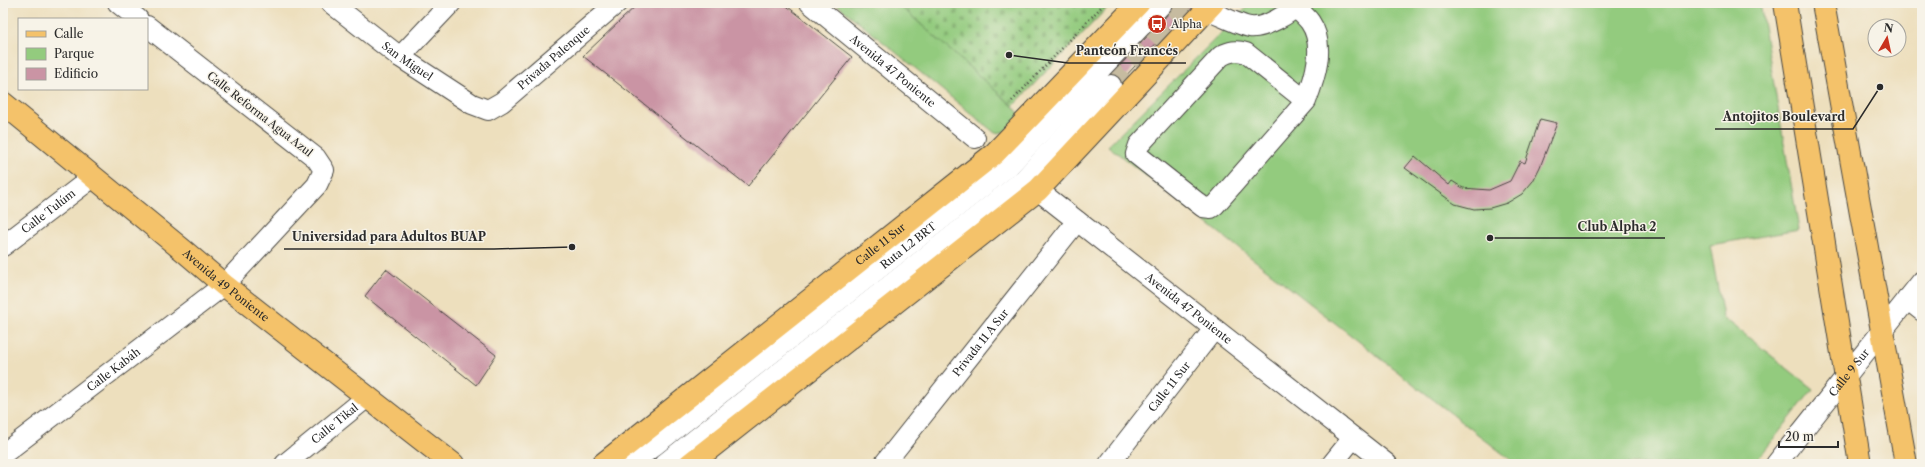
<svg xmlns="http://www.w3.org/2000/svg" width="1925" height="467" font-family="'Libre Caslon Text',serif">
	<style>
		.green { fill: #93cb7e; stroke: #5f7b54 }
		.cemetery { fill: url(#cemetery-stones); stroke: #5f7b54 }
		.building { fill: #ca94a4 }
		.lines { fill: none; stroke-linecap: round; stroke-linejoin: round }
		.minor-tunnel { stroke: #c6bba0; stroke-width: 20; stroke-dasharray: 20 10; stroke-linecap: butt }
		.minor-casing { stroke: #484641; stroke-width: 22 }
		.major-casing { stroke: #484641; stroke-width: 24 }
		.path { stroke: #484641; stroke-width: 2.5; stroke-dasharray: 1 3; stroke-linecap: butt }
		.minor { stroke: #fff; stroke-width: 20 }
		.major { stroke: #f4c26a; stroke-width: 22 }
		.labels { text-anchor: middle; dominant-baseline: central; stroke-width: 3; stroke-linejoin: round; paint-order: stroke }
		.poi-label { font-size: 11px; fill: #2b2b2b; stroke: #f7f3e8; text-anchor: start }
		.street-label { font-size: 11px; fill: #2b2b2b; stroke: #f7f3e8 }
		.leader { fill: none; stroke: #2b2b2b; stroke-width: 1.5 }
		.callout-dot { fill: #2b2b2b; stroke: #f7f3e8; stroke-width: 1.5 }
		.callout-label { font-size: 12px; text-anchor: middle; font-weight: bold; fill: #2b2b2b; stroke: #f7f3e8; stroke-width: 3; stroke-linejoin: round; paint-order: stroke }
	</style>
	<defs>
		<pattern id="cemetery-stones" width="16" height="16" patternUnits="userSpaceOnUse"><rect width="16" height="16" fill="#93cb7e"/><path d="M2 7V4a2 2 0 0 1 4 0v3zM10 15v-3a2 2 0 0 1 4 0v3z" fill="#7fae6d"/></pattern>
	</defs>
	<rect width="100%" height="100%" fill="#f7f3e8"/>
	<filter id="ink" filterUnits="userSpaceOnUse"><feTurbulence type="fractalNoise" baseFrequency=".025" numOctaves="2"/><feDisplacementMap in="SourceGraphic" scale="8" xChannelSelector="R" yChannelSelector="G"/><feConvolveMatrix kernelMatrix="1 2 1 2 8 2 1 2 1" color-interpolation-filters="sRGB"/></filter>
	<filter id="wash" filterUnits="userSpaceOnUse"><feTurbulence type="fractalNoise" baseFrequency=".012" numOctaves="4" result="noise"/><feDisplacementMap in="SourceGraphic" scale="16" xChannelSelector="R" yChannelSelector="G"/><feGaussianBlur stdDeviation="0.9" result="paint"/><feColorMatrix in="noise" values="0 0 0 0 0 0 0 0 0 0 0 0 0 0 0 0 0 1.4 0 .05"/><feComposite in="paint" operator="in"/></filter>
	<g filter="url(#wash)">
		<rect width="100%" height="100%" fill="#eddfbd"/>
		<path class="green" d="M 835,3 L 897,3 L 1013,106 L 1021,116 L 1004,132 L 995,133 Z
			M 1251,3 L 1760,3 L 1799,230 L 1710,245 L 1723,317 L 1813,389 L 1754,464 L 1516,464 L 1108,146 Z"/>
		<path class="cemetery" d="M 897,3 L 1112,3 L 1013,106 Z"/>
		<g id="blocks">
			<path class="building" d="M 639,3 L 783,3 L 852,57 L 748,186 L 583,56 Z
				M 1174,3 L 1194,3 L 1121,81 L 1118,76 L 1112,74 L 1171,11 Z
				M 1540,119 L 1557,123 L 1540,167 L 1533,181 L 1522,194 L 1507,203 L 1490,208 L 1474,209 L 1455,204 L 1405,168 L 1415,156 L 1449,185 L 1452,181 L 1463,188 L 1489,190 L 1510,181 L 1520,161 L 1525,163 Z
				M 386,269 L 496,355 L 476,385 L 365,296 Z"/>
		</g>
	</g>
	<g filter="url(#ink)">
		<use href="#blocks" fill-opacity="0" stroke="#484641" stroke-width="1"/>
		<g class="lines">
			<path class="minor-tunnel" d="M 1111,85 L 1187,3"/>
			<defs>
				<g id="minor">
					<path d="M 118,3 L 138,19"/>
					<path id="s1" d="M 331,3 L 400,57 L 472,104 L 488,110 L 502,102 L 617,3"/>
					<path id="s2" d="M 810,3 L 975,138"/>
					<path d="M 1290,3 C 1297,9 1305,15 1310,22 C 1326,45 1315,78 1306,101 L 1215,205 L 1211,208 L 1203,207 L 1136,154 L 1139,145 L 1221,56 C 1230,51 1236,50 1246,53 L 1306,101"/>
					<path d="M 1206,10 C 1217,14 1241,26 1250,27 C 1264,29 1291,13 1300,3"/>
					<path d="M 400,57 L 451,3"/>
					<path id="s3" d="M 1025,180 L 1387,464"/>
					<path id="s4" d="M 3,246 L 93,177"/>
					<path d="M 1907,299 L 1922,311"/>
					<path id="s5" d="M 3,454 L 224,285 L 317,185 L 324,170 L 316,158 L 147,26"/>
					<path id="s6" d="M 285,464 L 366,398"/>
					<path id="s7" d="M 631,464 L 1009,166 L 1163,3"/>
					<path d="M 664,464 L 1024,179 L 1111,85"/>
					<path id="s8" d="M 884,464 L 1077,221"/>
					<path id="s9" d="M 1109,464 L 1214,329"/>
					<path d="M 1332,464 L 1353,438"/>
					<path id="s10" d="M 1776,464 L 1922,281"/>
				</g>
				<g id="major">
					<path d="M 1785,3 L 1860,464"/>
					<path d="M 1823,3 L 1906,464"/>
					<path id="s11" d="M 3,103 L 184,251 L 224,285 L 453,464"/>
					<path id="s12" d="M 603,464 L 994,154 L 1139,3"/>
					<path d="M 690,464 L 1038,190 L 1213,3"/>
				</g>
			</defs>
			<use href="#minor" class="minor-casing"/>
			<use href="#major" class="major-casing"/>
			<path class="path" d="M 920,5 L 922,3
				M 1012,101 L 1105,3"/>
			<use href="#minor" class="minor"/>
			<use href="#major" class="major"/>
		</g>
	</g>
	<defs>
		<symbol id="bus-disc" viewBox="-11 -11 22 22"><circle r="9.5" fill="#c8321e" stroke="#f7f3e8"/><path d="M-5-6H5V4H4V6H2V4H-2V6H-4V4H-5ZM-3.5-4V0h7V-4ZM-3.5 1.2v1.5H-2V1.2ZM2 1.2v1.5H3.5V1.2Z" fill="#fff"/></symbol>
	</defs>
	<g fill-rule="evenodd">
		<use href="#bus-disc" x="1146" y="13" width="22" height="22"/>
	</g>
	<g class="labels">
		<g class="poi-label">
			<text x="1171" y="24">Alpha</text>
		</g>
		<g class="street-label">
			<text stroke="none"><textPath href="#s1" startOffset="275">Privada Palenque</textPath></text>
			<text stroke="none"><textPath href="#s1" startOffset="96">San Miguel</textPath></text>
			<text stroke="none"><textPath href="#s2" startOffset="107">Avenida 47 Poniente</textPath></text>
			<text transform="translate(260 114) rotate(38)">Calle Reforma Agua Azul</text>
			<text stroke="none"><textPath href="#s4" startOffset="57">Calle Tulúm</textPath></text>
			<text stroke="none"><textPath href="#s12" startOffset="354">Calle 11 Sur</textPath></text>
			<text stroke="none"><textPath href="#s7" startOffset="353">Ruta L2 BRT</textPath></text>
			<text stroke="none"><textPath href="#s11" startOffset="288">Avenida 49 Poniente</textPath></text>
			<text stroke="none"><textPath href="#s3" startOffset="208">Avenida 47 Poniente</textPath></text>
			<text stroke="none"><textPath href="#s8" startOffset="155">Privada 11 A Sur</textPath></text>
			<text stroke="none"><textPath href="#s5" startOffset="139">Calle Kabáh</textPath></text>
			<text stroke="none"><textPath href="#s10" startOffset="117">Calle 9 Sur</textPath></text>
			<text stroke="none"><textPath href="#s9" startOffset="98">Calle 11 Sur</textPath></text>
			<text stroke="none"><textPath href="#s6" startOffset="64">Calle Tikal</textPath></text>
		</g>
	</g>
	<path class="leader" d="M1009 55L1068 63H1186M1880 87L1853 129H1715M1490 238L1569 238H1665M572 247L494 249H284"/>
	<g class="callout-dot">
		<circle cx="1009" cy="55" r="4"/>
		<circle cx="1880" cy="87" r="4"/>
		<circle cx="1490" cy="238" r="4"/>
		<circle cx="572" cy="247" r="4"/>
	</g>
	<g class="callout-label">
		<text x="1127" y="55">Panteón Francés</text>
		<text x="1784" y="121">Antojitos Boulevard</text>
		<text x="1617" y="231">Club Alpha 2</text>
		<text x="389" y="241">Universidad para Adultos BUAP</text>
	</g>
	<rect width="1925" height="467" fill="none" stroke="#f7f3e8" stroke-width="16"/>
	<rect x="18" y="18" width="130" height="72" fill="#f7f3e8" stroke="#a5a39c"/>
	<rect x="26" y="31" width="20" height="6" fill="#f4c26a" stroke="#a5a39c"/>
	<text x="54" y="38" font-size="12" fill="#2b2b2b">Calle</text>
	<rect x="26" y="48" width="20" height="12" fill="#93cb7e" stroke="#a5a39c"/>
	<text x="54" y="58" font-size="12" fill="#2b2b2b">Parque</text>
	<rect x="26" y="68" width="20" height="12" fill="#ca94a4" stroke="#a5a39c"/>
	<text x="54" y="78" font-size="12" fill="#2b2b2b">Edificio</text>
	<g transform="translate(1887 38) rotate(9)"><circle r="19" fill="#f7f3e8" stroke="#a5a39c"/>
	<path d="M0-3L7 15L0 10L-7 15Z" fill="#c8321e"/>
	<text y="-6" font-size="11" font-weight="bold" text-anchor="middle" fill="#2b2b2b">N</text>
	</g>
	<path d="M1779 441v6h59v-6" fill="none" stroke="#2b2b2b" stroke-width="2"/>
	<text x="1785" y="441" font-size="12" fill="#2b2b2b" stroke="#f7f3e8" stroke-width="3" paint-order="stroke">20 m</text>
</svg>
